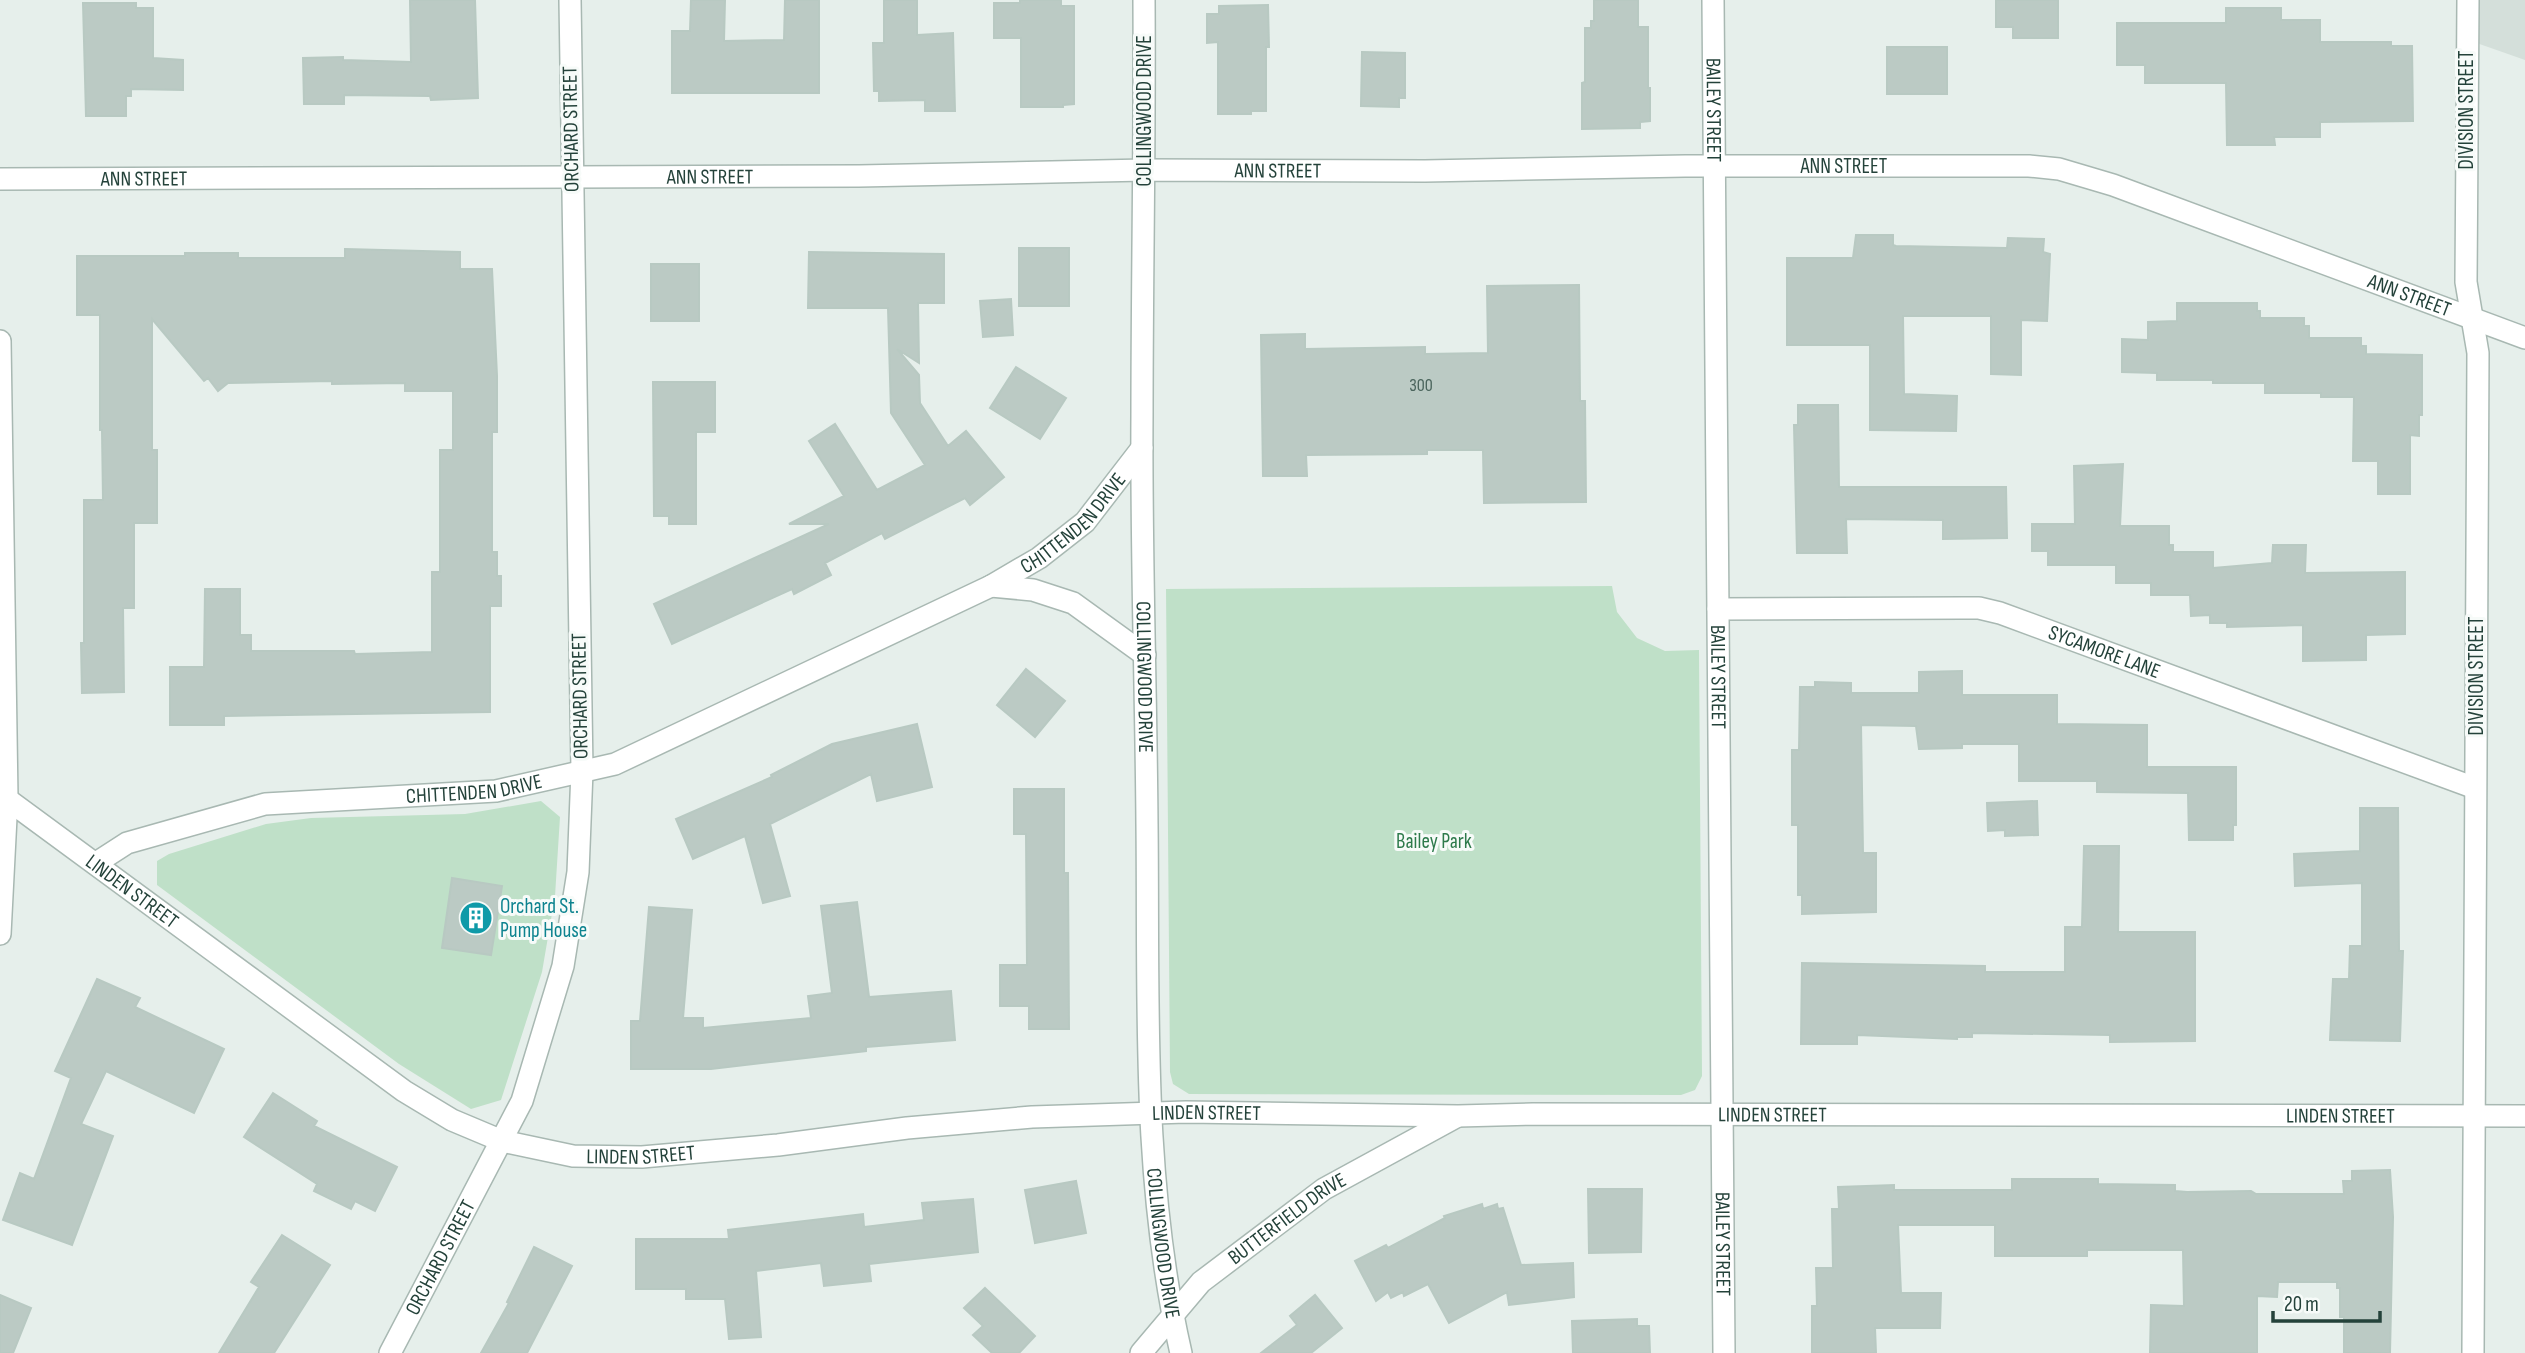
<svg xmlns="http://www.w3.org/2000/svg" width="2525" height="1353" font-family="'Sofia Sans Condensed',sans-serif">
	<style>
		.built { fill: #d4dfda }
		.green { fill: #bfe0c8 }
		.building { fill: #bbcac4; stroke: #b8c9c2; stroke-width: 2 }
		.lines { fill: none; stroke-linecap: round; stroke-linejoin: round }
		.minor-casing { stroke: #a8b8b2; stroke-width: 24 }
		.minor { stroke: #fff; stroke-width: 21 }
		.labels { text-anchor: middle; dominant-baseline: central; stroke-width: 6; stroke-linejoin: round; paint-order: stroke }
		.number-label { font-size: 18px; fill: #4a645c }
		.street-label { font-size: 21px; fill: #24423a; stroke: #f7fbf9 }
		.park-label { font-size: 21px; fill: #2d7a4b; stroke: #f7fbf9 }
		.culture-label { font-size: 21px; fill: #0d838f; stroke: #f7fbf9; text-anchor: start }
	</style>
	<rect width="100%" height="100%" fill="#e6efeb"/>
	<path class="built" d="M 2472,0 L 2525,0 L 2525,60 L 2471,41 Z"/>
	<path class="green" d="M 1612,586 L 1617,612 L 1637,638 L 1665,651 L 1699,650 L 1702,1076 L 1695,1090 L 1681,1095 L 1189,1094 L 1173,1084 L 1170,1072 L 1166,589 Z
		M 541,801 L 560,817 L 555,896 L 542,972 L 501,1100 L 471,1109 L 399,1064 L 157,885 L 157,861 L 169,854 L 266,824 L 311,818 L 465,814 Z"/>
	<path class="building" d="M 410,0 L 475,0 L 478,98 L 431,100 L 430,96 L 344,95 L 344,104 L 304,104 L 303,58 L 343,57 L 343,60 L 411,62 Z
		M 691,0 L 725,0 L 724,41 L 784,40 L 785,0 L 819,0 L 819,93 L 672,93 L 672,31 L 690,31 Z
		M 884,0 L 917,0 L 917,35 L 953,33 L 955,111 L 925,111 L 925,100 L 879,101 L 879,91 L 874,91 L 873,43 L 884,43 Z
		M 1020,0 L 1061,0 L 1061,6 L 1074,6 L 1074,104 L 1063,105 L 1063,107 L 1021,107 L 1021,38 L 994,38 L 994,3 L 1020,3 Z
		M 1594,0 L 1638,0 L 1638,27 L 1648,27 L 1648,88 L 1650,88 L 1650,121 L 1640,122 L 1640,128 L 1582,129 L 1582,83 L 1585,82 L 1585,28 L 1591,28 L 1591,21 L 1594,21 Z
		M 1996,0 L 2058,0 L 2058,38 L 2013,38 L 2013,27 L 1996,27 Z
		M 83,3 L 136,3 L 136,8 L 153,8 L 153,58 L 183,60 L 183,90 L 131,89 L 131,96 L 126,96 L 126,116 L 86,116 Z
		M 1268,5 L 1269,47 L 1266,47 L 1266,111 L 1251,111 L 1251,114 L 1218,114 L 1218,42 L 1207,43 L 1207,14 L 1219,14 L 1219,6 Z
		M 2226,8 L 2281,8 L 2281,20 L 2320,20 L 2320,42 L 2391,42 L 2391,46 L 2412,46 L 2413,121 L 2320,122 L 2320,137 L 2274,137 L 2275,145 L 2227,145 L 2226,83 L 2145,83 L 2145,65 L 2117,65 L 2117,23 L 2226,23 Z
		M 1887,47 L 1947,47 L 1947,94 L 1887,94 Z
		M 1362,52 L 1405,53 L 1405,98 L 1399,98 L 1399,107 L 1361,106 Z
		M 1856,235 L 1893,235 L 1893,245 L 1896,246 L 2007,248 L 2008,238 L 2044,239 L 2043,252 L 2050,254 L 2047,321 L 2021,320 L 2021,375 L 1991,374 L 1991,316 L 1903,316 L 1904,394 L 1957,396 L 1956,431 L 1870,430 L 1870,345 L 1787,345 L 1787,258 L 1853,258 Z
		M 1019,248 L 1069,248 L 1069,306 L 1019,306 Z
		M 345,249 L 460,252 L 460,269 L 492,269 L 497,376 L 497,432 L 492,432 L 492,552 L 497,552 L 497,576 L 501,576 L 501,606 L 490,606 L 490,712 L 224,716 L 224,725 L 170,725 L 170,667 L 204,667 L 205,589 L 240,589 L 240,635 L 251,635 L 251,651 L 354,651 L 355,654 L 432,652 L 432,572 L 440,572 L 440,450 L 453,450 L 453,391 L 405,391 L 405,383 L 332,384 L 332,381 L 228,383 L 218,391 L 208,378 L 204,381 L 152,319 L 152,450 L 157,450 L 157,523 L 134,523 L 134,608 L 123,608 L 124,692 L 82,693 L 81,643 L 84,643 L 84,500 L 103,500 L 102,430 L 100,430 L 100,315 L 77,315 L 77,256 L 185,256 L 185,253 L 238,253 L 238,258 L 345,258 Z
		M 809,252 L 944,254 L 944,303 L 918,303 L 919,363 L 897,349 L 919,375 L 920,403 L 948,446 L 966,431 L 1004,477 L 970,505 L 965,498 L 885,539 L 882,533 L 825,563 L 831,575 L 794,594 L 792,589 L 672,644 L 654,604 L 829,524 L 789,524 L 844,496 L 809,441 L 835,424 L 877,490 L 925,465 L 891,413 L 888,308 L 808,308 Z
		M 651,264 L 699,264 L 699,321 L 651,321 Z
		M 1579,285 L 1580,401 L 1585,401 L 1586,502 L 1484,503 L 1483,450 L 1427,450 L 1427,454 L 1306,455 L 1307,476 L 1263,476 L 1261,335 L 1305,334 L 1305,349 L 1425,347 L 1425,354 L 1488,353 L 1487,286 Z
		M 1011,299 L 1013,335 L 983,337 L 980,301 Z
		M 2177,303 L 2257,303 L 2257,311 L 2260,311 L 2260,318 L 2304,318 L 2304,326 L 2309,326 L 2309,338 L 2361,338 L 2361,346 L 2366,346 L 2366,354 L 2422,355 L 2422,415 L 2419,415 L 2419,436 L 2410,435 L 2410,494 L 2378,494 L 2378,461 L 2353,461 L 2354,397 L 2321,397 L 2321,393 L 2265,393 L 2265,383 L 2213,383 L 2213,380 L 2157,380 L 2157,373 L 2122,372 L 2122,339 L 2148,340 L 2148,322 L 2177,321 Z
		M 1016,367 L 1066,398 L 1040,439 L 990,408 Z
		M 653,382 L 715,382 L 715,432 L 696,432 L 696,524 L 669,524 L 669,516 L 654,516 Z
		M 1798,405 L 1838,405 L 1839,487 L 2006,487 L 2007,538 L 1943,539 L 1943,520 L 1846,519 L 1847,553 L 1797,553 L 1794,425 L 1798,425 Z
		M 2123,464 L 2120,526 L 2169,526 L 2169,545 L 2173,545 L 2173,552 L 2213,552 L 2213,568 L 2272,563 L 2273,545 L 2306,545 L 2305,573 L 2405,572 L 2405,634 L 2366,635 L 2366,660 L 2303,661 L 2303,625 L 2227,627 L 2227,623 L 2210,623 L 2210,615 L 2191,616 L 2190,595 L 2151,595 L 2151,583 L 2116,583 L 2116,565 L 2048,565 L 2048,551 L 2032,551 L 2032,524 L 2075,524 L 2074,466 Z
		M 1026,669 L 1065,701 L 1035,737 L 997,705 Z
		M 1962,671 L 1962,695 L 2057,695 L 2057,724 L 2147,725 L 2147,767 L 2236,767 L 2236,825 L 2233,825 L 2233,840 L 2189,840 L 2188,793 L 2097,792 L 2097,781 L 2019,781 L 2019,744 L 1962,744 L 1962,748 L 1919,749 L 1916,726 L 1861,725 L 1863,853 L 1876,853 L 1876,912 L 1802,914 L 1802,895 L 1798,895 L 1798,825 L 1792,825 L 1792,750 L 1799,750 L 1800,687 L 1815,687 L 1815,682 L 1851,683 L 1851,693 L 1919,693 L 1919,672 Z
		M 917,724 L 932,787 L 877,801 L 871,774 L 770,824 L 790,896 L 763,903 L 745,836 L 693,859 L 676,819 L 772,777 L 771,775 L 832,744 Z
		M 1014,789 L 1064,789 L 1064,873 L 1068,873 L 1069,1029 L 1029,1029 L 1029,1006 L 1000,1006 L 1000,965 L 1027,965 L 1026,834 L 1014,834 Z
		M 2037,801 L 2038,835 L 2005,836 L 2005,830 L 1988,831 L 1987,803 Z
		M 2360,808 L 2398,808 L 2399,951 L 2403,951 L 2400,1041 L 2330,1040 L 2333,979 L 2349,979 L 2350,946 L 2362,946 L 2362,883 L 2295,886 L 2294,854 L 2360,851 Z
		M 2084,846 L 2119,846 L 2118,932 L 2195,932 L 2195,1041 L 2110,1042 L 2110,1035 L 1972,1033 L 1972,1037 L 1957,1037 L 1957,1039 L 1857,1035 L 1857,1044 L 1801,1044 L 1802,963 L 1985,966 L 1985,972 L 2065,972 L 2065,927 L 2082,927 Z
		M 452,878 L 502,886 L 491,955 L 442,948 Z
		M 857,902 L 869,997 L 951,991 L 955,1040 L 866,1047 L 866,1051 L 711,1069 L 631,1069 L 631,1021 L 640,1021 L 649,907 L 692,910 L 683,1018 L 703,1018 L 703,1028 L 811,1018 L 808,996 L 832,993 L 821,906 Z
		M 97,979 L 140,998 L 135,1007 L 224,1049 L 194,1113 L 106,1071 L 81,1124 L 113,1136 L 72,1245 L 3,1220 L 20,1173 L 34,1179 L 71,1078 L 55,1071 Z
		M 273,1093 L 317,1121 L 314,1126 L 397,1167 L 375,1211 L 355,1201 L 351,1209 L 314,1191 L 317,1184 L 244,1137 Z
		M 2390,1170 L 2393,1217 L 2390,1353 L 2344,1353 L 2344,1317 L 2340,1317 L 2340,1288 L 2337,1288 L 2337,1282 L 2278,1282 L 2277,1297 L 2257,1296 L 2257,1353 L 2150,1353 L 2151,1305 L 2184,1306 L 2183,1250 L 2087,1250 L 2087,1256 L 1995,1256 L 1995,1225 L 1898,1225 L 1901,1293 L 1941,1293 L 1940,1328 L 1875,1328 L 1876,1353 L 1812,1353 L 1812,1306 L 1817,1306 L 1816,1268 L 1833,1268 L 1832,1209 L 1839,1209 L 1838,1187 L 1894,1185 L 1894,1190 L 2012,1190 L 2012,1179 L 2098,1179 L 2098,1184 L 2175,1185 L 2175,1191 L 2187,1192 L 2251,1191 L 2256,1194 L 2344,1194 L 2343,1181 L 2352,1181 L 2352,1171 Z
		M 1076,1181 L 1086,1233 L 1035,1243 L 1025,1190 Z
		M 1588,1189 L 1642,1189 L 1641,1252 L 1589,1253 Z
		M 973,1199 L 978,1252 L 869,1264 L 871,1281 L 824,1286 L 821,1263 L 756,1271 L 761,1337 L 729,1339 L 725,1299 L 686,1299 L 686,1289 L 636,1289 L 636,1239 L 729,1239 L 728,1230 L 863,1214 L 864,1227 L 924,1220 L 922,1203 Z
		M 1482,1204 L 1483,1209 L 1497,1204 L 1498,1209 L 1503,1208 L 1521,1265 L 1573,1263 L 1574,1297 L 1509,1305 L 1507,1292 L 1449,1323 L 1428,1284 L 1404,1296 L 1403,1292 L 1391,1298 L 1388,1292 L 1376,1301 L 1355,1261 L 1386,1245 L 1388,1248 L 1445,1218 L 1444,1216 Z
		M 282,1235 L 330,1265 L 274,1353 L 219,1353 L 259,1287 L 251,1282 Z
		M 534,1247 L 572,1266 L 527,1353 L 481,1353 L 509,1303 L 507,1302 Z
		M 985,1288 L 1035,1336 L 1019,1353 L 992,1353 L 973,1335 L 983,1326 L 964,1308 Z
		M 0,1295 L 31,1308 L 13,1353 L 0,1353 Z
		M 1315,1295 L 1342,1328 L 1311,1353 L 1261,1353 L 1297,1325 L 1290,1316 Z
		M 1637,1319 L 1637,1326 L 1649,1326 L 1650,1353 L 1573,1353 L 1572,1321 Z"/>
	<g class="lines">
		<defs>
			<g id="minor">
				<path id="s1" d="M 1144,0 C 1145,139 1142,277 1142,415 C 1141,552 1146,688 1147,824 C 1149,1000 1141,1180 1181,1353"/>
				<path id="s2" d="M 1713,0 L 1724,1353"/>
				<path d="M 2468,0 L 2466,282 L 2478,353 L 2473,1353"/>
				<path id="s3" d="M 0,179 L 859,176 L 1145,170 L 1425,171 L 1685,166 L 2029,166 L 2059,169 L 2113,185 L 2525,338"/>
				<path d="M 0,341 L 7,798 L 0,934"/>
				<path d="M 991,586 L 1033,590 L 1073,603 L 1145,655"/>
				<path id="s4" d="M 1718,609 L 1962,608 L 1979,608 L 2000,613 L 2475,788"/>
				<path id="s5" d="M 0,794 L 404,1091 L 452,1120 L 502,1141 L 573,1156 L 642,1157 L 778,1145 L 907,1128 L 1032,1117 L 1186,1112 L 1458,1116 L 1533,1114 L 2525,1116"/>
				<path id="s6" d="M 96,863 L 127,843 L 265,804 L 496,791 L 615,764 L 991,586 L 1039,558 L 1085,522 L 1142,448"/>
				<path id="s7" d="M 390,1353 L 522,1101 L 563,966 L 578,872 L 582,771 L 570,0"/>
				<path id="s8" d="M 1141,1353 L 1201,1282 L 1324,1189 L 1456,1117"/>
			</g>
		</defs>
		<use href="#minor" class="minor-casing"/>
		<use href="#minor" class="minor"/>
	</g>
	<defs>
		<symbol id="building-disc" viewBox="-11 -11 22 22"><circle r="9.5" fill="#0f9aa8" stroke="#f7fbf9"/><path d="M-4-6H4V6H1V3H-1V6H-4ZM-2.5-4.3h1.7v1.8h-1.7ZM.8-4.3h1.7v1.8H.8ZM-2.5-1h1.7V.8h-1.7ZM.8-1h1.7V.8H.8Z" fill="#fff"/></symbol>
	</defs>
	<g fill-rule="evenodd">
		<use href="#building-disc" x="457" y="899" width="38" height="38"/>
	</g>
	<g class="labels">
		<g class="number-label">
			<text x="1421" y="385">300</text>
		</g>
		<g class="street-label">
			<text stroke="none"><textPath href="#s2" startOffset="110">BAILEY STREET</textPath></text>
			<text transform="translate(2466 110) rotate(-90)">DIVISION STREET</text>
			<text transform="translate(1144 111) rotate(-90)">COLLINGWOOD DRIVE</text>
			<text transform="translate(571 129) rotate(-91)">ORCHARD STREET</text>
			<text stroke="none"><textPath href="#s3" startOffset="1844">ANN STREET</textPath></text>
			<text stroke="none"><textPath href="#s3" startOffset="1278">ANN STREET</textPath></text>
			<text stroke="none"><textPath href="#s3" startOffset="710">ANN STREET</textPath></text>
			<text stroke="none"><textPath href="#s3" startOffset="144">ANN STREET</textPath></text>
			<text stroke="none"><textPath href="#s3" startOffset="2432">ANN STREET</textPath></text>
			<text stroke="none"><textPath href="#s6" startOffset="1054">CHITTENDEN DRIVE</textPath></text>
			<text stroke="none"><textPath href="#s4" startOffset="394">SYCAMORE LANE</textPath></text>
			<text transform="translate(2476 676) rotate(-90)">DIVISION STREET</text>
			<text stroke="none"><textPath href="#s2" startOffset="677">BAILEY STREET</textPath></text>
			<text stroke="none"><textPath href="#s1" startOffset="677">COLLINGWOOD DRIVE</textPath></text>
			<text transform="translate(580 696) rotate(-91)">ORCHARD STREET</text>
			<text stroke="none"><textPath href="#s6" startOffset="390">CHITTENDEN DRIVE</textPath></text>
			<text stroke="none"><textPath href="#s5" startOffset="164">LINDEN STREET</textPath></text>
			<text stroke="none"><textPath href="#s5" startOffset="1320">LINDEN STREET</textPath></text>
			<text stroke="none"><textPath href="#s5" startOffset="1886">LINDEN STREET</textPath></text>
			<text stroke="none"><textPath href="#s5" startOffset="2454">LINDEN STREET</textPath></text>
			<text stroke="none"><textPath href="#s5" startOffset="752">LINDEN STREET</textPath></text>
			<text stroke="none"><textPath href="#s8" startOffset="200">BUTTERFIELD DRIVE</textPath></text>
			<text stroke="none"><textPath href="#s2" startOffset="1244">BAILEY STREET</textPath></text>
			<text stroke="none"><textPath href="#s1" startOffset="1244">COLLINGWOOD DRIVE</textPath></text>
			<text stroke="none"><textPath href="#s7" startOffset="108">ORCHARD STREET</textPath></text>
		</g>
		<g class="park-label">
			<text x="1434" y="841">Bailey Park</text>
		</g>
		<g class="culture-label">
			<text x="500" y="906">Orchard St.<tspan x="500" dy="24">Pump House</tspan></text>
		</g>
	</g>
	<path d="M2273 1311v10h107v-10" fill="none" stroke="#24423a" stroke-width="3.5"/>
	<text x="2284" y="1311" font-size="21" fill="#24423a" stroke="#f7fbf9" stroke-width="5" paint-order="stroke">20 m</text>
</svg>
